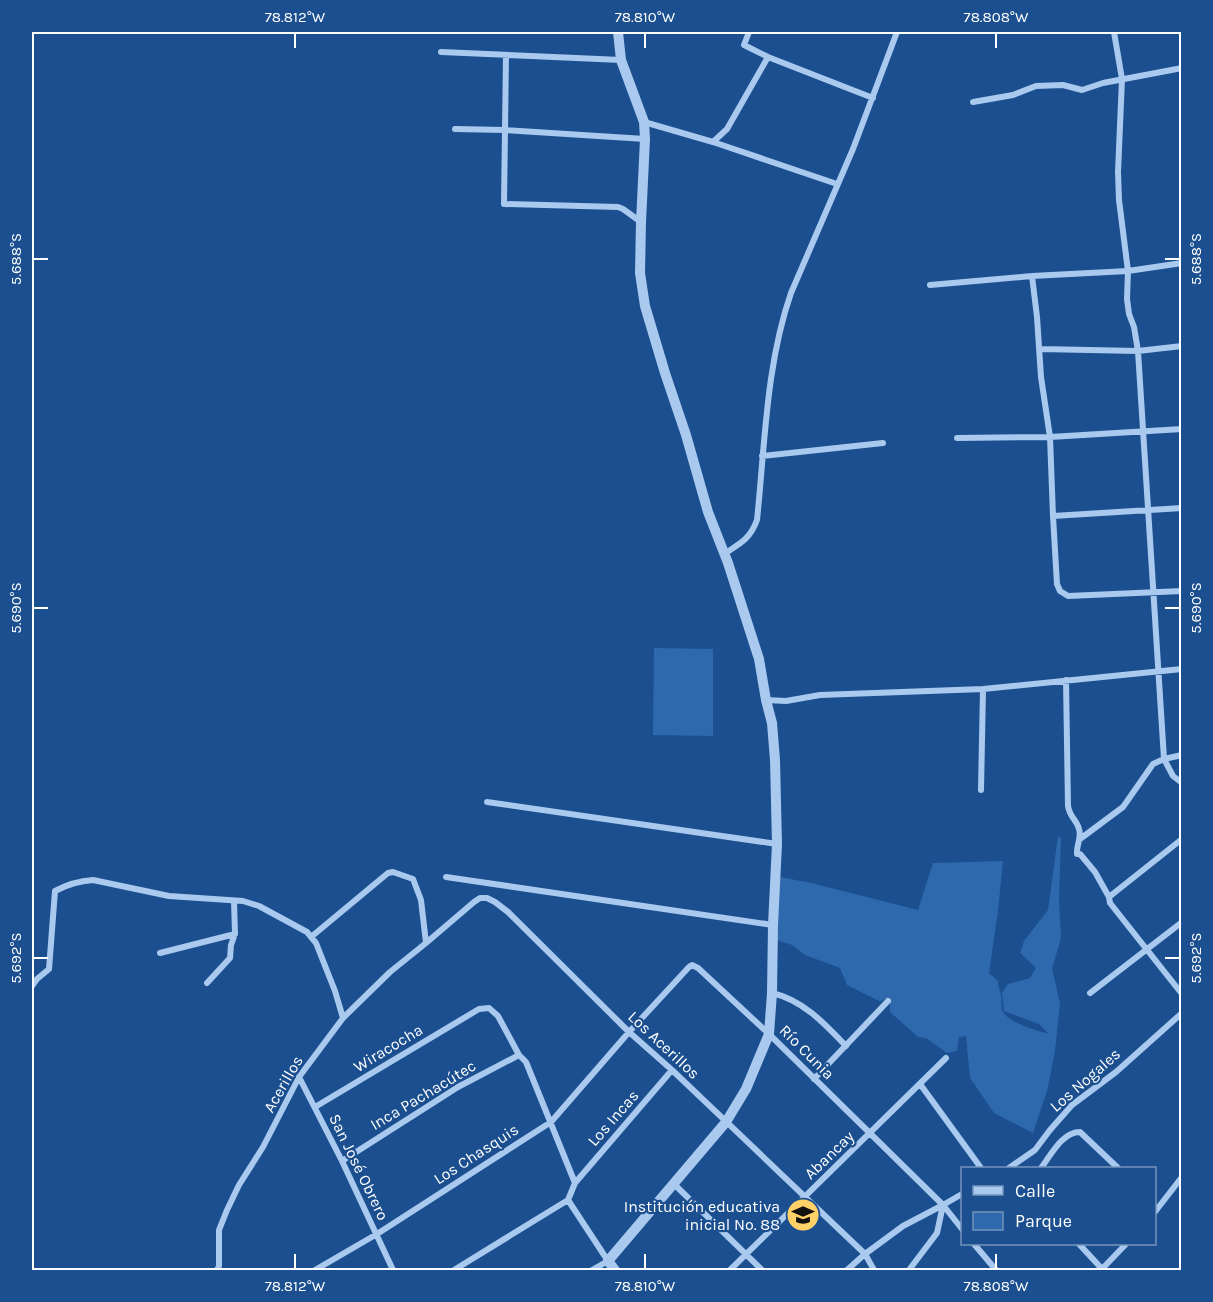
<svg xmlns="http://www.w3.org/2000/svg" width="1213" height="1302" font-family="Karla,sans-serif">
	<style>
		.green { fill: #2e69ad }
		.lines { fill: none; stroke-linecap: round; stroke-linejoin: round }
		.minor { stroke: #a9c9ee; stroke-width: 6 }
		.tertiary { stroke: #a9c9ee; stroke-width: 10 }
		.ticks { fill: none; stroke: #fff; stroke-width: 2 }
		.labels { text-anchor: middle; dominant-baseline: central; stroke-width: 4.5; stroke-linejoin: round; paint-order: stroke }
		.street-label { font-size: 16px; fill: #fff; stroke: #1b4f8f }
		.poi-label { font-size: 16px; fill: #fff; stroke: #1b4f8f; text-anchor: end }
		.neatline { fill: none; stroke: #fff; stroke-width: 2 }
		.ticks-label { font-size: 15px; text-anchor: middle; fill: #fff }
	</style>
	<rect width="100%" height="100%" fill="#1b4f8f"/>
	<path class="green" d="M 654,648 L 713,649 L 713,736 L 653,735 Z
		M 1058,836 L 1061,838 L 1059,900 L 1061,938 L 1052,969 L 1060,1003 L 1055,1051 L 1047,1091 L 1033,1133 L 994,1113 L 970,1078 L 966,1036 L 959,1037 L 957,1051 L 947,1053 L 926,1038 L 918,1037 L 890,1012 L 890,999 L 885,999 L 882,1001 L 879,1001 L 847,985 L 840,968 L 805,955 L 792,945 L 773,939 L 775,876 L 811,883 L 918,910 L 933,863 L 1003,861 L 998,911 L 989,973 L 998,981 C 998,987 1000,990 1001,995 C 1002,1000 1001,1005 1002,1010 C 1006,1022 1037,1031 1049,1034 L 1039,1024 L 1004,1011 L 1002,993 L 1008,984 L 1030,978 L 1036,968 L 1020,953 L 1024,941 L 1048,910 Z"/>
	<g class="lines">
		<path class="minor" d="M 749,32 L 744,45 L 768,57 L 873,98
			M 1114,32 L 1122,79 L 1118,172 L 1119,200 L 1128,271 L 1127,299 L 1129,314 L 1134,327 L 1138,351 L 1164,759 L 1182,755
			M 441,52 L 621,60
			M 506,55 L 504,204 L 618,207 L 623,209 L 641,222
			M 973,102 L 1013,95 L 1036,86 L 1063,85 L 1082,90 L 1103,83 L 1182,68
			M 644,122 L 713,142 L 837,184
			M 455,129 L 505,130 L 645,139
			M 713,142 L 727,129 L 768,57
			M 1032,276 L 1037,317 L 1041,377 L 1050,437 L 1053,516 L 1057,584 L 1060,591 L 1068,596 L 1182,591
			M 930,285 L 1032,276 L 1128,271 L 1182,263
			M 1040,349 L 1138,351 L 1182,346
			M 957,438 L 1050,437 L 1182,429
			M 762,456 L 883,443
			M 1053,516 L 1182,508
			M 724,554 C 741,543 750,539 757,520 C 765,444 766,365 791,293 L 853,149 L 897,32
			M 1066,680 L 1068,806 C 1070,818 1077,820 1079,829 C 1082,837 1076,846 1077,854 L 1080,854 L 1095,872 L 1109,897 L 1110,903 L 1182,994
			M 766,700 L 786,701 L 820,695 L 983,689 L 1182,669
			M 981,790 L 983,689
			M 487,802 L 777,844
			M 1080,839 L 1123,807 L 1153,764 L 1164,759 L 1173,776 L 1182,783
			M 446,877 L 773,925
			M 1109,897 L 1182,839
			M 311,937 L 388,873 L 393,872 L 413,879 L 421,900 L 426,943
			M 160,953 L 235,934
			M 207,983 L 230,958 L 231,945 L 235,934 L 234,901
			M 32,986 L 37,979 L 49,969 L 55,891 C 68,884 78,881 93,880 L 169,896 L 243,901 L 259,906 L 307,932 L 316,943 L 335,991 L 343,1018
			M 772,993 C 803,1000 825,1024 846,1046
			M 1090,993 L 1182,922
			M 299,1077 L 342,1161 L 393,1270
			M 814,1079 L 888,1001
			M 920,1084 L 981,1168
			M 315,1107 L 479,1009 L 489,1008 L 498,1016 L 519,1055 L 526,1062 L 575,1183 L 568,1200 L 608,1261 L 592,1270
			M 342,1161 L 458,1087 L 519,1055
			M 1009,1168 L 1035,1150 L 1050,1130 L 1072,1105 L 1116,1072 L 1182,1013
			M 1041,1168 C 1051,1155 1062,1132 1080,1132 L 1118,1168
			M 575,1183 L 672,1070
			M 674,1184 L 762,1270
			M 1154,1213 L 1182,1177
			M 974,1244 L 996,1270
			M 1079,1244 L 1103,1270
			M 1102,1269 L 1126,1244
			M 217,1270 L 219,1266 L 219,1230 L 227,1210 L 239,1185 L 263,1147 L 299,1077 L 343,1018 L 390,972 L 426,943 L 474,902 L 480,898 L 487,898 L 495,902 L 508,912 L 629,1032 L 672,1070 L 865,1254 L 874,1270
			M 315,1270 L 377,1234 L 551,1122 L 629,1032 L 689,967 L 692,965 L 698,968 L 769,1034 L 943,1205 L 962,1229
			M 454,1270 L 568,1200
			M 730,1270 L 946,1058
			M 847,1270 L 865,1254 L 903,1226 L 943,1205
			M 909,1270 L 937,1233 L 943,1205 L 962,1194"/>
		<path class="tertiary" d="M 615,1270 L 608,1261 L 726,1122 L 746,1089 L 769,1034 L 772,993 L 773,925 L 777,844 L 775,760 L 772,723 L 766,700 L 759,659 L 728,563 L 708,512 L 686,435 L 665,373 L 645,306 L 640,273 L 641,222 L 645,139 L 644,122 L 621,60 L 618,32"/>
	</g>
	<path class="ticks" d="M 295,33 L 295,48M 645,33 L 645,48M 996,33 L 996,48M 33,259 L 48,259M 1165,259 L 1180,259M 33,608 L 48,608M 1165,608 L 1180,608M 33,958 L 48,958M 1165,958 L 1180,958M 295,1254 L 295,1269M 645,1254 L 645,1269M 996,1254 L 996,1269"/>
	<defs>
		<symbol id="school-disc" viewBox="-11 -11 22 22"><circle r="9.5" fill="#ffd166" stroke="#1b4f8f"/><path d="M0-5L7-2L0 1L-7-2ZM-4 1L0 2.5L4 1V4Q0 6-4 4Z" fill="#111"/></symbol>
	</defs>
	<g fill-rule="evenodd">
		<use href="#school-disc" x="784" y="1196" width="38" height="38"/>
	</g>
	<g class="labels">
		<g class="street-label">
			<text transform="translate(664 1045) rotate(43)">Los Acerillos</text>
			<text transform="translate(388 1048) rotate(-31)">Wiracocha</text>
			<text transform="translate(807 1052) rotate(45)">Río Cunia</text>
			<text transform="translate(1085 1080) rotate(-41)">Los Nogales</text>
			<text transform="translate(283 1084) rotate(-60)">Acerillos</text>
			<text transform="translate(423 1095) rotate(-31)">Inca Pachacútec</text>
			<text transform="translate(613 1118) rotate(-49)">Los Incas</text>
			<text transform="translate(476 1154) rotate(-33)">Los Chasquis</text>
			<text transform="translate(829 1155) rotate(-44)">Abancay</text>
			<text transform="translate(359 1167) rotate(64)">San José Obrero</text>
		</g>
		<g class="poi-label">
			<text x="780" y="1206">Institución educativa<tspan x="780" dy="18">inicial No. 88</tspan></text>
		</g>
	</g>
	<rect width="1213" height="1302" fill="none" stroke="#1b4f8f" stroke-width="66"/>
	<rect x="961" y="1167" width="195" height="78" fill="#1b4f8f" stroke="#7695bc" stroke-width="1.5"/>
	<rect x="973" y="1186" width="30" height="9" fill="#a9c9ee" stroke="#7695bc" stroke-width="1.5"/>
	<text x="1015" y="1197" font-size="18" fill="#ffffff">Calle</text>
	<rect x="973" y="1212" width="30" height="18" fill="#2e69ad" stroke="#7695bc" stroke-width="1.5"/>
	<text x="1015" y="1227" font-size="18" fill="#ffffff">Parque</text>
	<rect x="33" y="33" width="1147" height="1236" class="neatline"/>
	<g class="ticks-label">
		<text x="295" y="22">78.812°W</text>
		<text x="645" y="22">78.810°W</text>
		<text x="996" y="22">78.808°W</text>
		<text transform="translate(16 259) rotate(-90)" y="5">5.688°S</text>
		<text transform="translate(1196 259) rotate(-90)" y="5">5.688°S</text>
		<text transform="translate(16 608) rotate(-90)" y="5">5.690°S</text>
		<text transform="translate(1196 608) rotate(-90)" y="5">5.690°S</text>
		<text transform="translate(16 958) rotate(-90)" y="5">5.692°S</text>
		<text transform="translate(1196 958) rotate(-90)" y="5">5.692°S</text>
		<text x="295" y="1291">78.812°W</text>
		<text x="645" y="1291">78.810°W</text>
		<text x="996" y="1291">78.808°W</text>
	</g>
</svg>
